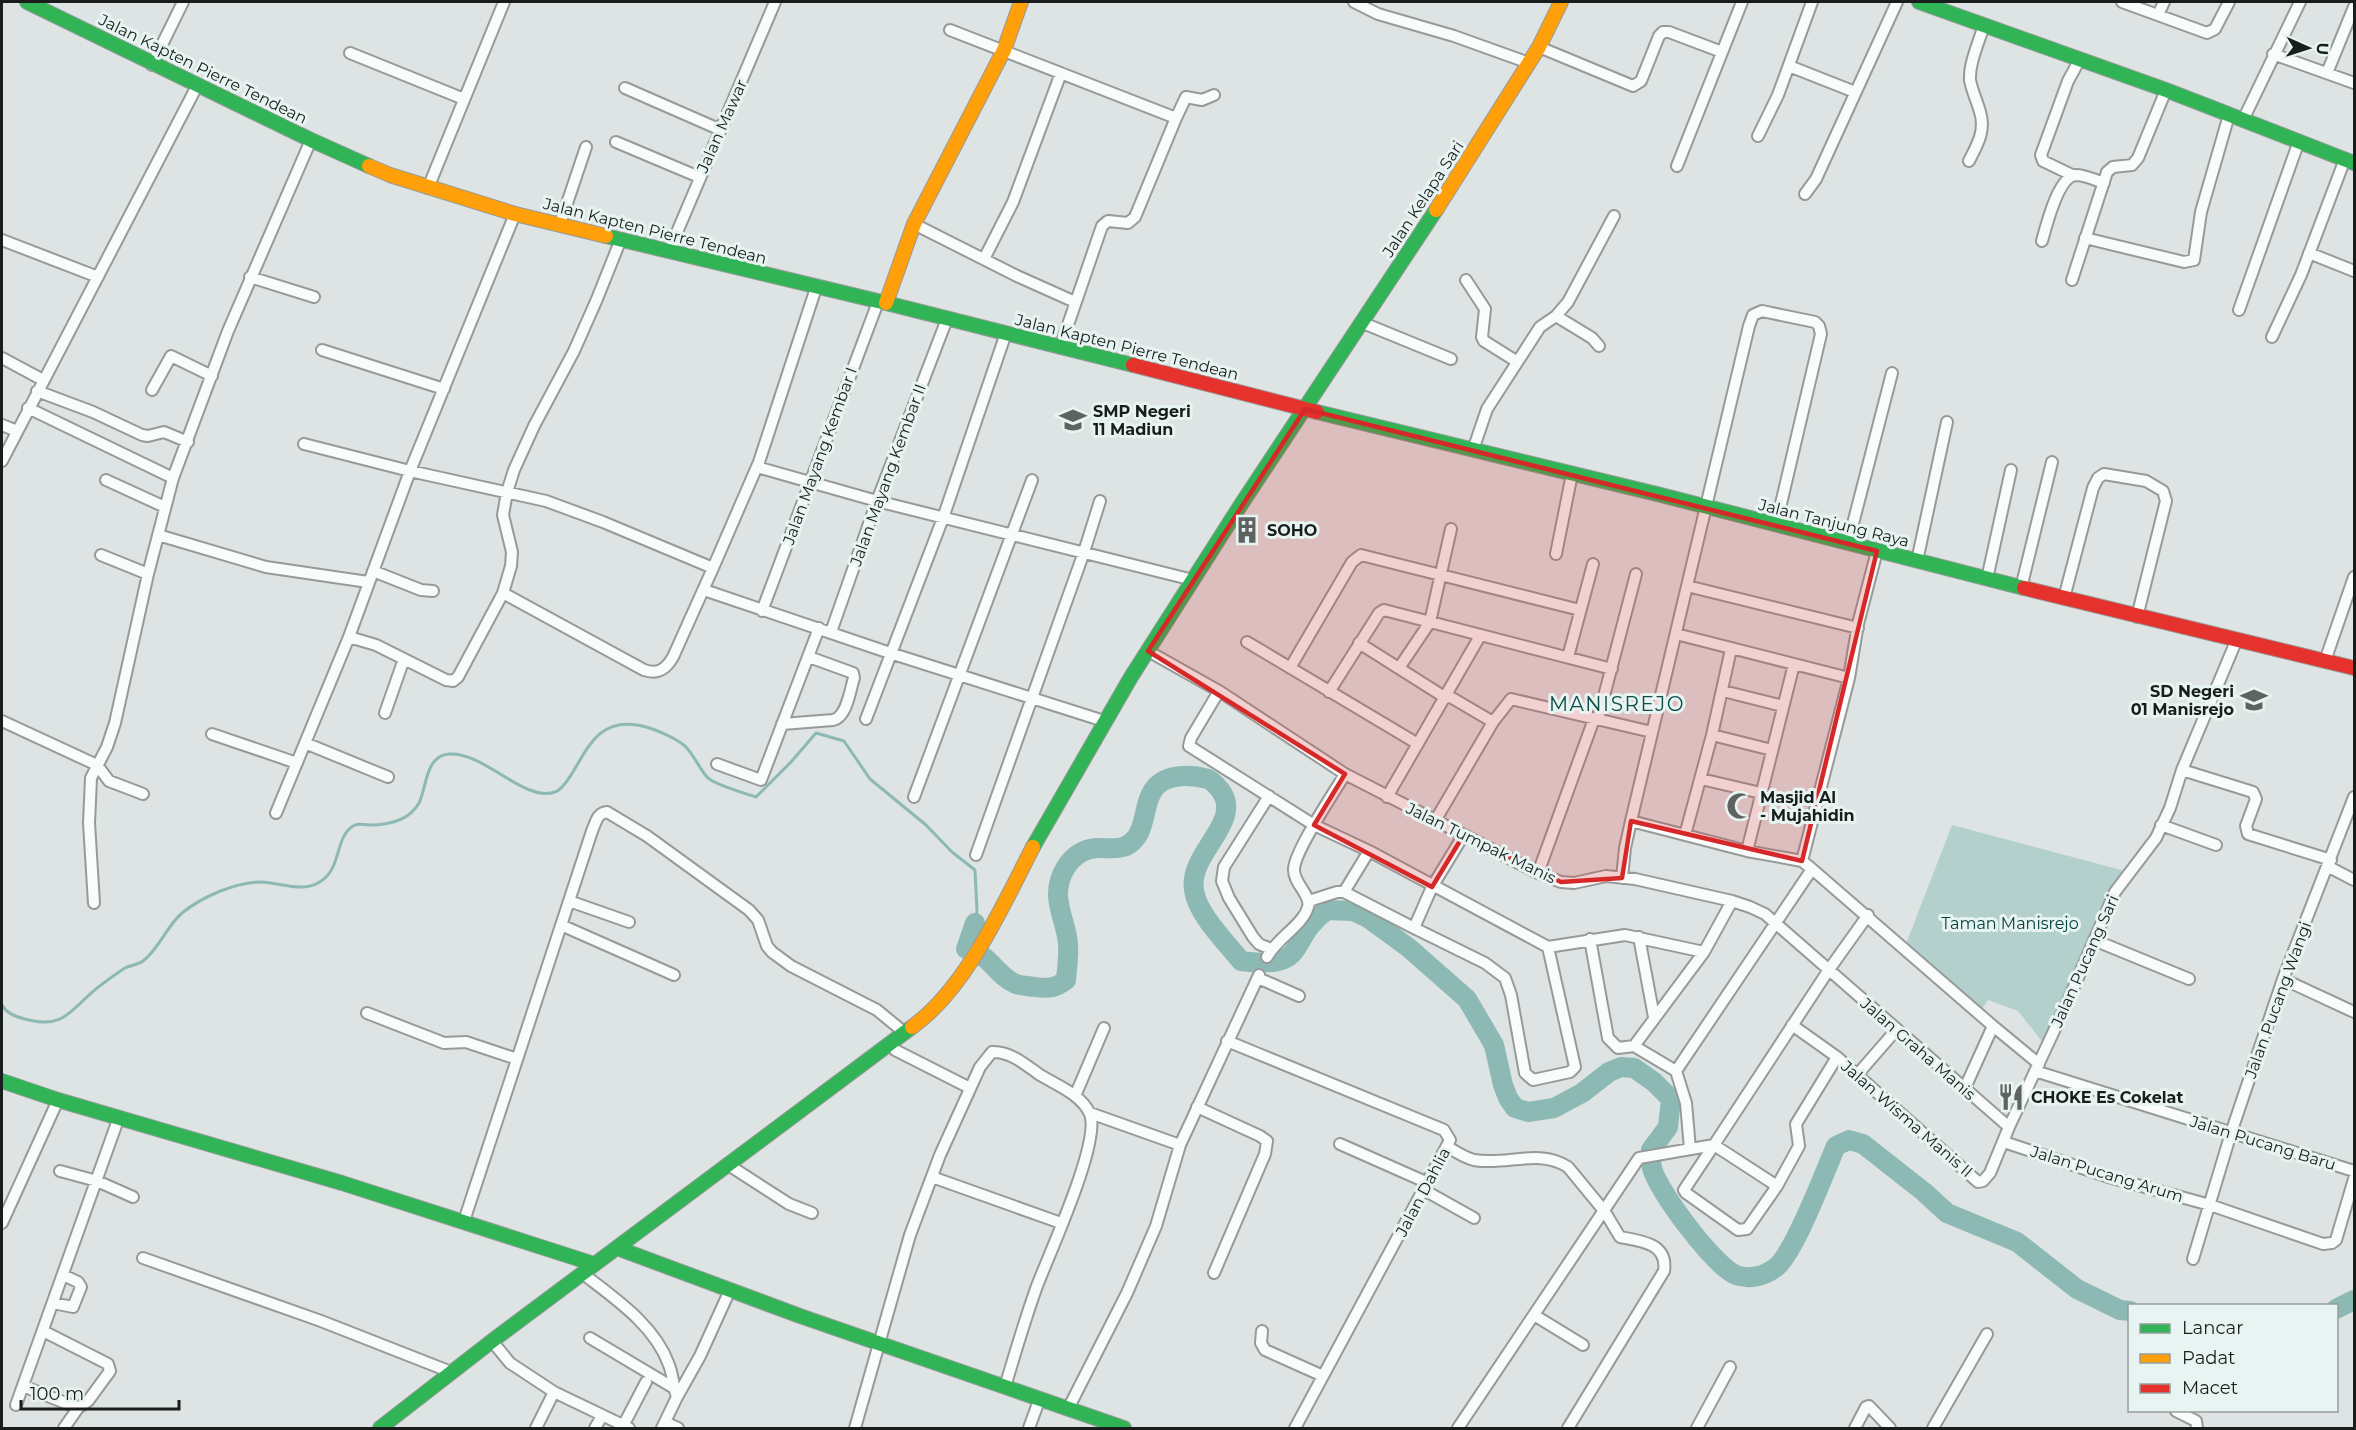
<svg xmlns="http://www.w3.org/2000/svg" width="2356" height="1430" font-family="Montserrat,sans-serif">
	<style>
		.green { fill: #b4d0cc }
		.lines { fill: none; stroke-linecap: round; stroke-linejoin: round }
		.stream { stroke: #8db9b4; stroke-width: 3 }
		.river { stroke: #8db9b4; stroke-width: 20 }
		.street-casing { stroke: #969b9a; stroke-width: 14 }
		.fast-casing { stroke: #969b9a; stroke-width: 16 }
		.slow-casing { stroke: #969b9a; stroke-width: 16 }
		.jam-casing { stroke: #969b9a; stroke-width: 16 }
		.street { stroke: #fafbfb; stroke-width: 10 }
		.fast { stroke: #30b455; stroke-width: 14 }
		.slow { stroke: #ff9f0a; stroke-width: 14 }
		.jam { stroke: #e5322d; stroke-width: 14 }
		.marked { fill: #d62828; fill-opacity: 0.2; stroke: #d62828; stroke-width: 4.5; stroke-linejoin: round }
		.labels { text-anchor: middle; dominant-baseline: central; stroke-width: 6; stroke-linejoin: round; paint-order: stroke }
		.street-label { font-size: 16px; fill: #191e1d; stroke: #e7f4f2 }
		.poi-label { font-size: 16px; font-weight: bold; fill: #191e1d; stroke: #e7f4f2; text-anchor: start }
		.park-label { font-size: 16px; fill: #06413c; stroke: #e7f4f2 }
		.quarter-label { font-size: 20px; letter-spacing: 1.5px; fill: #104d48; stroke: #e7f4f2 }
	</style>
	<rect width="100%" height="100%" fill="#dde4e3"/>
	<path class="green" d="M 1952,825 L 2125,871 L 2045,1045 L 2018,1011 L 1988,1000 L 1980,1012 L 1906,944 Z"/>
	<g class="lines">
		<path class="stream" d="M 2,1005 C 6,1013 16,1017 25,1019 C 67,1031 72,1006 101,985 C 109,979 117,973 125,968 C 130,965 138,965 143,961 C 159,949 166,927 182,913 C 202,897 235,882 261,882 C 283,883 307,895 325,878 C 341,864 336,834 355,825 C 359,823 364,825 369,825 C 387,825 409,821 419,803 C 427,787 425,756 449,754 C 483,751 525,803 555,792 C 562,790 567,781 571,775 C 588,748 598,719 637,725 C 651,727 674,737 685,746 C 694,755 699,768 707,777 C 714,785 745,793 756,797 L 791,762 L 816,733 L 844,741 L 870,779 L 926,825 L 952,852 L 975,870 L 977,911 L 975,923"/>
		<path class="river" d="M 975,923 L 966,949 C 991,954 995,975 1016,984 C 1022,986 1029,986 1035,987 C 1048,989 1056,988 1066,980 C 1067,968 1069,955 1068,944 C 1067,927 1058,911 1058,894 C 1058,875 1070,854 1090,849 C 1102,846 1114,851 1126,846 C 1152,833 1138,795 1163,781 C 1177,774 1193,775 1208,779 C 1213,781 1217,786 1221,791 C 1243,823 1188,853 1194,890 C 1197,914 1226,942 1241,961 C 1311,970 1286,940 1327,910 L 1353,911 L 1368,918 L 1409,948 L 1467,999 L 1494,1045 L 1503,1085 L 1508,1098 L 1515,1108 L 1528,1112 L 1554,1108 L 1582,1093 L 1609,1072 L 1621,1067 L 1634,1068 L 1654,1082 L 1671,1099 L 1668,1127 L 1651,1150 C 1651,1156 1651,1163 1652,1168 C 1658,1191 1714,1266 1736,1275 C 1749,1280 1764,1276 1775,1268 C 1794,1255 1825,1171 1836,1146 L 1849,1140 L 1863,1144 L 1924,1192 L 1947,1213 L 2017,1242 L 2077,1289 L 2120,1310 L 2130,1311
			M 2336,1309 L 2354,1300"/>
		<defs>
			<path id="street" d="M 1354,2 L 1378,14 L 1454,36 L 1529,63
				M 2122,2 L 2207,33 L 2215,29 L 2229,2
				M 2158,15 L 2164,2
				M 950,30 L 1176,118 L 1135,217 L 1128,223 L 1108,221 L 1102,226 L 1060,348
				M 1539,47 L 1633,86 L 1641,81 L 1659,36 L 1663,32 L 1669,32 L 1722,52
				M 350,53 L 464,99
				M 2273,54 L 2354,83
				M 152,65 L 183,2
				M 1789,66 L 1855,92
				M 2327,73 L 2354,7
				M 625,88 L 721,130
				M 1176,118 L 1186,97 L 1202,100 L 1214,95
				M 2243,120 L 2300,2
				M 1758,136 L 1778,95 L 1812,2
				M 616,142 L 699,177
				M 1969,161 C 1977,145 1986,131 1980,112 C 1977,101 1972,91 1970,80 C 1969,63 1979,42 1984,25
				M 1677,166 L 1742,2
				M 2072,175 L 2043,161 L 2041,155 L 2068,81 L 2080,59
				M 428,188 L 504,2
				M 1805,194 L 1816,179 L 1897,2
				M 560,224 L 586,147
				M 914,224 L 1017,276 L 1075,302
				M 2085,238 L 2184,262 L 2194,260 L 2201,212 L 2229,115
				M 2,240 L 98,277
				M 2042,241 C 2046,227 2058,176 2076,175 C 2085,175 2095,180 2104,183
				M 669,251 L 775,2
				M 2309,253 L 2354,271
				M 984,259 L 1013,202 L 1061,73
				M 250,277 L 314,297
				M 1466,280 L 1485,309 L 1482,337 L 1484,341 L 1516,361
				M 2072,280 L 2107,172 L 2113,167 L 2132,165 L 2138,158 L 2166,90
				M 2239,310 L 2299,141
				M 1556,316 L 1592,338 L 1599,346
				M 1363,323 L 1451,359
				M 2272,337 L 2301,275 L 2345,159
				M 322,350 L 444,389
				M 2,358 L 43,380
				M 152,390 L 171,356 L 212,376
				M 37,391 L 93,412 L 142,435 L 148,436 L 164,432 L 188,442
				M 28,408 L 173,478
				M 2,425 L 17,431
				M 304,444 L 410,471 L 546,501 L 603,522 L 713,568 L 673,657 C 666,669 658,675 644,670 L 503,593
				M 1473,450 L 1487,409 L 1540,327 L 1556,316 L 1568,302 L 1614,216
				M 2,461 L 197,86
				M 757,467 L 877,501 L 1193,580
				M 106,480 L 165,507
				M 158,535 L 266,567 L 368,582
				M 1848,543 L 1892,373
				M 1556,554 L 1572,474
				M 101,555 L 148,574
				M 1917,561 L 1947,422
				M 713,568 L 759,462 L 816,288
				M 373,571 L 421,590 L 433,591
				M 1987,579 L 2011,470
				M 1687,586 L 1858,628
				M 2021,588 L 2052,462
				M 704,590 L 890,653 L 1104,721
				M 2064,598 L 2093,488 L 2098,478 L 2104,474 L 2146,481 L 2163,491 L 2166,501 L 2137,617
				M 762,611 L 878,302
				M 831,632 L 877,501 L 947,319
				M 1676,634 L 1849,678
				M 349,637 L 376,645 L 446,680 L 453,681 L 458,677 L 503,593 L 511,566 L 512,552 L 503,515 L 507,492 L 514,470 L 534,426 L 574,351 L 597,299 L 621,239
				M 1247,642 L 1418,744
				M 1359,643 L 1446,698
				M 1148,651 L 1219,691 L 1345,774 L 1538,873 L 1561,882 L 1574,883 L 1606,876 L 1635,879 L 1732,901 L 1750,907 L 1765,914 L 2009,1127
				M 1568,657 L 1593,564
				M 2325,661 L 2354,577
				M 1290,668 L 1352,562 L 1361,555 L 1580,610
				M 1399,668 L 1430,622 L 1451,529
				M 1219,691 L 1191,738 L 1189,746 L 1314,825 L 1369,851 L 1548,947 L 1625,935 L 1704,952
				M 1723,691 L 1783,706
				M 1329,692 L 1379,613 L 1384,610 L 1612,669
				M 1447,695 L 1493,722
				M 385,713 L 404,659
				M 866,719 L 943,518 L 1006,333
				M 1598,719 L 1636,574
				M 2,721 L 97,765 L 109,781 L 143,794
				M 782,724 L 833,720 C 847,717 850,690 854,678 L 853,673 L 809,657
				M 212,734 L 297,763
				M 1712,735 L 1772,750
				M 305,743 L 388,777
				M 717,764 L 761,780 L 819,628
				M 2182,770 L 2253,792 L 2256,799 L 2246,826 L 2248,834 L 2331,860
				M 1701,779 L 1761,793
				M 1269,796 L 1224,867 L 1222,881 L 1229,898 L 1253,937 L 1259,944 L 1271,949
				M 914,797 L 1032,480
				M 1387,797 L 1480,636
				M 276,813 L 349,637 L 410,471 L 515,214
				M 1435,821 L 1493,722 L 1511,699 L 1652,732
				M 1631,821 L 1747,851 L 1802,861 L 1812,869 L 1993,1026 L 1964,1090
				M 2161,825 L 2216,845
				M 1685,835 L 1712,735 L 1731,649
				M 1463,836 L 1432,887 L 1414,928 L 1485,963 L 1505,978 L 1511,995 L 1525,1073 L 1533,1080 L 1570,1072 L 1575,1067 L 1548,947
				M 1747,851 L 1794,664
				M 976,855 L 1084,552 L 1100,501
				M 1802,861 L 1849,678 L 1858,624 L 1877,551
				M 2329,867 L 2354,880
				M 1538,873 L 1594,719
				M 1622,878 L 1625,848 L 1631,821 L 1749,326 L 1753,315 L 1762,311 L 1815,322 L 1819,326 L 1821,334 L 1776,525
				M 1344,892 L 1369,851
				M 569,901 L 629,922
				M 1309,901 L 1337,892 L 1344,892 L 1416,929
				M 94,903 L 89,823 L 91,778 L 107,747 L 115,723 L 148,574 L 173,478 L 228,331 L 311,140
				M 561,925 L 674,975
				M 1639,937 L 1654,1017
				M 1590,939 L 1608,1038 L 1618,1048 L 1634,1046 L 1676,1071 L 1686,1103 L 1690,1149
				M 2094,940 L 2189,979
				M 1267,957 C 1276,939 1303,925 1308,907 C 1312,896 1293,883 1294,869 C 1295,850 1334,793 1345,774
				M 1258,978 L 1299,996
				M 2283,979 L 2354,1012
				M 367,1013 L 444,1043 L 466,1042 L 517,1059
				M 1792,1025 L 1837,1057 L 1978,1182 L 1983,1181 L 1990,1173 L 2009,1127 L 2067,1003 L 2115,892 L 2156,838 L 2170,808 L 2182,770 L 2237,639
				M 1993,1026 L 2039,1064
				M 1227,1041 L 1444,1130 L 1450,1140 L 1295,1428
				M 1634,1046 L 1704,952 L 1732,901
				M 895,1050 L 970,1088
				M 1676,1071 L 1812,869
				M 2035,1071 L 2354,1171
				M 1857,1075 L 1897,1029
				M 1075,1096 L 1104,1028
				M 1197,1107 L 1260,1136 L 1267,1141 L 1265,1154 L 1214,1273
				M 1090,1113 L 1180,1145
				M 2004,1142 L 2112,1178 L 2210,1205 L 2323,1244 L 2332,1243 L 2336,1240 L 2354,1179
				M 1340,1144 L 1428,1183
				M 1448,1147 C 1456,1152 1465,1158 1474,1160 C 1506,1166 1539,1148 1568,1167 L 1605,1212 L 1620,1237 C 1641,1241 1668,1243 1664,1271 L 1568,1428
				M 727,1164 L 789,1204 L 812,1213
				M 60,1171 L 97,1181 L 133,1197
				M 932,1177 L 1061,1223
				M 1777,1186 L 1714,1145 L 1684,1190 L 1686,1193 L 1738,1230 L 1747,1229 L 1777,1186 L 1799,1146 L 1796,1124 L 1837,1057
				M 1424,1190 L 1474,1218
				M 464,1221 L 592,831 C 596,822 597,813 607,812 L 647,836 L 749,910 L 758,920 L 767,946 L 772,952 L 791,966 L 877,1010 L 905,1033
				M 2,1223 L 58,1100
				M 143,1258 L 321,1321 L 451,1372
				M 2193,1259 L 2231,1133 L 2283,979 L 2354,797
				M 582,1273 C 614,1298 655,1325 669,1365 C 673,1375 673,1386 677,1397
				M 53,1303 L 73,1307 L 81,1287 L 78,1282 L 63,1275
				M 1534,1315 L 1583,1345
				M 1262,1331 L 1261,1343 L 1265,1350 L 1323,1376
				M 590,1338 L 674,1388
				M 492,1341 L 510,1363 L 554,1392 L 629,1428
				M 23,1386 L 78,1408 L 88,1401 L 110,1371 L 108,1364 L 43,1331
				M 16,1405 L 119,1117
				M 1068,1409 L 1127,1293 L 1156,1226 L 1180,1145 L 1259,975
				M 2176,1411 L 2196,1421 L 2197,1428
				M 665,1422 L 678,1428
				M 623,1426 L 646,1382
				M 64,1428 L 78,1408
				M 536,1428 L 554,1392
				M 595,1428 L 602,1416
				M 662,1428 L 677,1397 L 700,1356 L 730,1290
				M 855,1428 L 910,1235 L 940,1155 L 980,1067 L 992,1052 C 1010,1051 1026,1065 1040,1075 C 1057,1085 1082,1095 1090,1114 C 1101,1142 1049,1254 1037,1286 C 1025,1319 1015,1353 1005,1387
				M 1029,1428 L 1040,1398
				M 1458,1428 L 1639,1158 L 1714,1145 L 1828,971 L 1868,915
				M 1697,1428 L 1730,1367
				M 1855,1428 L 1866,1407 L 1869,1406 L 1890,1428
				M 1933,1428 L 1987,1334"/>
			<path id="fast" d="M 27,2 L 311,140 L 369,166
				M 1919,2 L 2166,90 L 2354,163
				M 606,236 L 886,303 L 1133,365
				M 1317,412 L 1657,494 L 2024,588
				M 1033,847 L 1131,677 L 1242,503 L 1436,210
				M 2,1081 L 58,1100 L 342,1183 L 594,1264
				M 617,1248 L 800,1316 L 1124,1428
				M 380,1428 L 492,1341 L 912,1027"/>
			<path id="slow" d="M 369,166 L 390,175 L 515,214 L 606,236
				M 1436,210 L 1539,47 L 1561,2
				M 886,303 L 914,224 L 1004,50 L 1021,2
				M 912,1027 C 966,989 1003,905 1033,847"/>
			<path id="jam" d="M 1133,365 L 1317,412
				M 2024,588 L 2354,668"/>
		</defs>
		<use href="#street" class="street-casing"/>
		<use href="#fast" class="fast-casing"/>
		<use href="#slow" class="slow-casing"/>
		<use href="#jam" class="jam-casing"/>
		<use href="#street" class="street"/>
		<use href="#fast" class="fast"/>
		<use href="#slow" class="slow"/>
		<use href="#jam" class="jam"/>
	</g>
	<path class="marked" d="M 1305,409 L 1877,551 L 1802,861 L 1631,821 L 1622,878 L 1561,882 L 1463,836 L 1432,887 L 1314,825 L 1345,774 L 1148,651 Z"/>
	<defs>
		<symbol id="school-bare" viewBox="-9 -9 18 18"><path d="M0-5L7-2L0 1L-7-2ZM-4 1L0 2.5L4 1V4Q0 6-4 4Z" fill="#5e6362" stroke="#e7f4f2" stroke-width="2.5" paint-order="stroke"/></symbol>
		<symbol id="building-bare" viewBox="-9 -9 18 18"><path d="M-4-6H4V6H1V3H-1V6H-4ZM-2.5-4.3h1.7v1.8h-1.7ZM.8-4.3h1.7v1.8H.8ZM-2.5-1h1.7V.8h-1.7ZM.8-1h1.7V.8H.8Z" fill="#5e6362" stroke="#e7f4f2" stroke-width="2.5" paint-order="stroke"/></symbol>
		<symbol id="mosque-bare" viewBox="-9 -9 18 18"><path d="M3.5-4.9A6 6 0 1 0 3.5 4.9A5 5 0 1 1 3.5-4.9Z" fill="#5e6362" stroke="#e7f4f2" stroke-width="2.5" paint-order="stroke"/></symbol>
		<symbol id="restaurant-bare" viewBox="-9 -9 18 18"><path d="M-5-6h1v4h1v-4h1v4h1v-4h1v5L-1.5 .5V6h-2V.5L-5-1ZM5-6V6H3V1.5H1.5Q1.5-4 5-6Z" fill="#5e6362" stroke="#e7f4f2" stroke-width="2.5" paint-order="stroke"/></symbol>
	</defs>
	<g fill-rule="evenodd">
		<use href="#school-bare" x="1054" y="401" width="38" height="38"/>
		<use href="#building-bare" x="1228" y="511" width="38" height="38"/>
		<use href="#school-bare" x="2235" y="681" width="38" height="38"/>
		<use href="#mosque-bare" x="1721" y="787" width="38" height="38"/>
		<use href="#restaurant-bare" x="1992" y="1078" width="38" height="38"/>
	</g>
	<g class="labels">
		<g class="street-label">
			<text transform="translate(203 69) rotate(26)">Jalan Kapten Pierre Tendean</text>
			<text transform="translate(722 126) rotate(-66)">Jalan Mawar</text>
			<text transform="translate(1423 199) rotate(-57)">Jalan Kelapa Sari</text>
			<text transform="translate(655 231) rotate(14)">Jalan Kapten Pierre Tendean</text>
			<text transform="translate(1127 347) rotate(14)">Jalan Kapten Pierre Tendean</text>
			<text transform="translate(820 456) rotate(-70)">Jalan Mayang Kembar I</text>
			<text transform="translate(888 475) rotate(-70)">Jalan Mayang Kembar II</text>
			<text transform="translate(1834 523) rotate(14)">Jalan Tanjung Raya</text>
			<text transform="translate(1481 843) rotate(26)">Jalan Tumpak Manis</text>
			<text transform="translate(2085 961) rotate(-66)">Jalan Pucang Sari</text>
			<text transform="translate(2278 1000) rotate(-70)">Jalan Pucang Wangi</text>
			<text transform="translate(1918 1049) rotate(41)">Jalan Graha Manis</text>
			<text transform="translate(1907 1119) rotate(41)">Jalan Wisma Manis II</text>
			<text transform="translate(2263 1143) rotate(17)">Jalan Pucang Baru</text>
			<text transform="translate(2107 1174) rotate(17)">Jalan Pucang Arum</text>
			<text transform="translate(1423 1192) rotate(-62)">Jalan Dahlia</text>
		</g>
		<g class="poi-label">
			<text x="1093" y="411">SMP Negeri<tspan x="1093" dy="18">11 Madiun</tspan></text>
			<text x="1267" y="530">SOHO</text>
			<text x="2234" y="691" text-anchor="end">SD Negeri<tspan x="2234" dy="18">01 Manisrejo</tspan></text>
			<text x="1760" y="797">Masjid Al<tspan x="1760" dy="18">- Mujahidin</tspan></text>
			<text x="2031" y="1097">CHOKE Es Cokelat</text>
		</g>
		<g class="park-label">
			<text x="2010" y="923">Taman Manisrejo</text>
		</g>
		<g class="quarter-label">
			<text x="1617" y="704">MANISREJO</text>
		</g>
	</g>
	<rect width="2356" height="1430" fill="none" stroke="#191e1d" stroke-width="6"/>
	<rect x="2128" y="1304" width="210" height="108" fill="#e7f4f2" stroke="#959e9d" stroke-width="1.5"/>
	<rect x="2140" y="1324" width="30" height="9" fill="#30b455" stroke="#959e9d" stroke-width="1.5"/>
	<text x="2182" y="1334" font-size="18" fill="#191e1d">Lancar</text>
	<rect x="2140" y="1354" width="30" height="9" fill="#ff9f0a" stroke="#959e9d" stroke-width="1.5"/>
	<text x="2182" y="1364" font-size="18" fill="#191e1d">Padat</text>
	<rect x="2140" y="1384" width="30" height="9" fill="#e5322d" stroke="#959e9d" stroke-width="1.5"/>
	<text x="2182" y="1394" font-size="18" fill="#191e1d">Macet</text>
	<g transform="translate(2308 48) rotate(93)" stroke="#e7f4f2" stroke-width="4.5" paint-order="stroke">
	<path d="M0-4.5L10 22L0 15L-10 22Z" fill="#191e1d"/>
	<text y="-9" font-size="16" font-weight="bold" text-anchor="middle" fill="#191e1d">U</text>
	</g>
	<path d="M21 1400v9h158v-9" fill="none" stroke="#191e1d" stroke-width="3"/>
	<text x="30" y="1400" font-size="18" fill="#191e1d" stroke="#e7f4f2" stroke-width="4.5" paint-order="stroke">100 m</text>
</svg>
